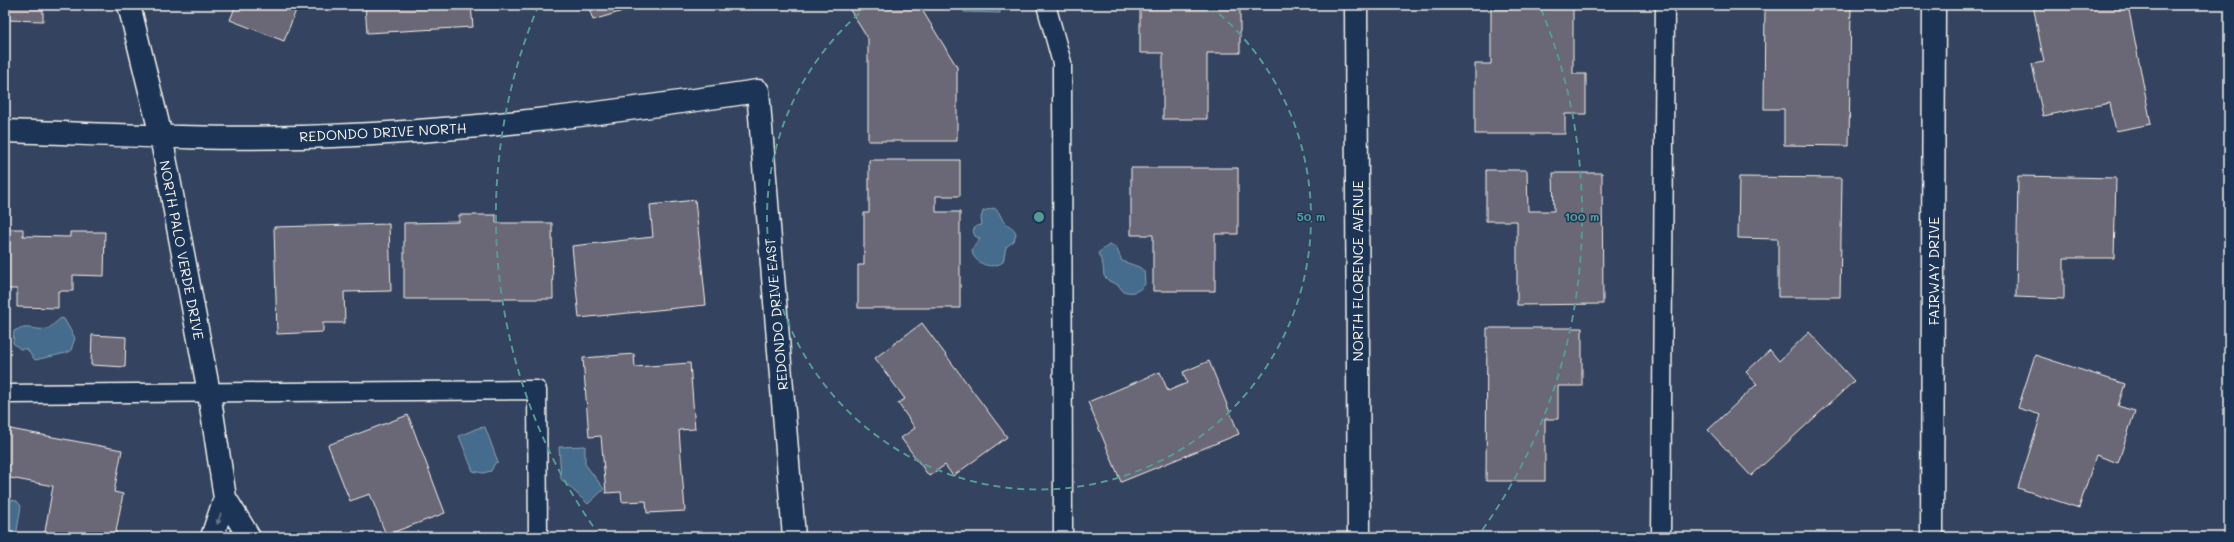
<svg xmlns="http://www.w3.org/2000/svg" width="2234" height="542" font-family="Mali,sans-serif">
	<style>
		.water { fill: #446c8c; stroke: #8aa1b1 }
		.building { fill: #6b6776; stroke: #f4f1e8 }
		.lines { fill: none; stroke-linecap: round; stroke-linejoin: round }
		.service-casing { stroke: #f4f1e8; stroke-width: 21 }
		.minor-casing { stroke: #f4f1e8; stroke-width: 25 }
		.service { stroke: #1d3557; stroke-width: 18 }
		.minor { stroke: #1d3557; stroke-width: 22 }
		.oneway { fill: #68778a }
		.ring { fill: none; stroke: #549b93; stroke-width: 2; stroke-dasharray: 7 5 }
		.labels { text-anchor: middle; dominant-baseline: central; stroke-width: 3; stroke-linejoin: round; paint-order: stroke }
		.street-label { font-size: 14px; fill: #f4f1e8; stroke: #1d3557 }
		.centre { fill: #549b93; stroke: #1d3557; stroke-width: 2 }
		.ring-label { font-size: 12px; text-anchor: middle; font-weight: bold; fill: #549b93; stroke: #1d3557; stroke-width: 3; stroke-linejoin: round; paint-order: stroke }
	</style>
	<rect width="100%" height="100%" fill="#344460"/>
	<filter id="ink" filterUnits="userSpaceOnUse"><feTurbulence type="fractalNoise" baseFrequency=".025" numOctaves="2"/><feDisplacementMap in="SourceGraphic" scale="8" xChannelSelector="R" yChannelSelector="G"/><feConvolveMatrix kernelMatrix="1 2 1 2 8 2 1 2 1" color-interpolation-filters="sRGB"/></filter>
	<g filter="url(#ink)">
		<path class="water" d="M 963,5 L 999,5 L 1000,13 L 964,12 Z
			M 994,208 C 1001,212 1000,218 1005,223 C 1010,227 1014,227 1016,234 L 1014,241 L 1006,247 L 1003,262 C 992,269 980,266 973,255 L 972,249 L 980,239 L 975,236 L 973,231 L 976,226 L 982,225 L 981,218 L 983,211 Z
			M 1109,245 L 1116,247 L 1122,261 L 1139,267 L 1144,271 L 1145,284 C 1139,292 1132,294 1123,291 L 1118,285 L 1109,281 L 1104,276 L 1103,265 L 1098,253 Z
			M 61,318 L 64,319 L 75,338 L 71,350 L 66,353 L 35,360 L 27,349 L 20,349 L 13,343 L 14,331 C 26,324 35,331 48,329 Z
			M 485,427 L 498,462 L 495,463 L 491,471 L 483,473 L 473,471 L 459,436 L 478,428 Z
			M 585,446 L 585,464 L 604,489 L 588,504 L 561,479 L 559,447 Z
			M 5,499 L 17,501 L 21,506 L 16,537 L 5,537 Z"/>
		<path class="building" d="M 5,5 L 43,5 L 43,21 L 5,20 Z
			M 236,5 L 298,5 L 284,41 L 230,20 Z
			M 365,5 L 471,5 L 473,27 L 367,33 Z
			M 588,5 L 643,5 L 593,20 Z
			M 847,5 L 919,5 L 957,67 L 957,141 L 868,141 L 868,39 Z
			M 1140,5 L 1240,5 L 1240,53 L 1207,53 L 1207,119 L 1163,119 L 1163,53 L 1140,53 Z
			M 1491,5 L 1573,5 L 1573,74 L 1586,74 L 1586,114 L 1565,114 L 1565,134 L 1475,134 L 1475,64 L 1491,64 Z
			M 1765,5 L 1851,5 L 1849,146 L 1784,145 L 1784,109 L 1764,109 Z
			M 2033,5 L 2128,5 L 2151,124 L 2116,131 L 2110,103 L 2043,116 L 2032,64 L 2044,62 Z
			M 869,160 L 960,160 L 960,196 L 936,196 L 936,212 L 960,212 L 960,308 L 858,308 L 858,265 L 864,265 L 864,213 L 869,213 Z
			M 1131,168 L 1238,168 L 1238,234 L 1215,234 L 1215,291 L 1153,291 L 1153,235 L 1131,235 Z
			M 1486,170 L 1527,170 L 1528,211 L 1554,211 L 1553,173 L 1602,173 L 1603,304 L 1517,305 L 1517,221 L 1486,221 Z
			M 2018,176 L 2116,178 L 2114,258 L 2064,258 L 2064,299 L 2016,297 Z
			M 1739,177 L 1842,178 L 1840,297 L 1778,297 L 1778,239 L 1738,238 Z
			M 695,200 L 706,305 L 579,318 L 572,246 L 653,237 L 650,205 Z
			M 459,215 L 496,215 L 496,223 L 552,223 L 553,299 L 404,299 L 404,223 L 459,222 Z
			M 389,224 L 391,291 L 344,292 L 345,323 L 323,323 L 323,332 L 277,334 L 274,227 Z
			M 5,229 L 23,229 L 23,236 L 70,237 L 70,232 L 105,232 L 104,276 L 73,275 L 73,291 L 58,291 L 58,308 L 17,307 L 17,289 L 5,289 Z
			M 922,323 L 1007,437 L 953,476 L 945,465 L 929,476 L 901,438 L 915,428 L 898,403 L 905,399 L 875,358 Z
			M 1487,328 L 1582,328 L 1582,386 L 1558,386 L 1558,419 L 1545,419 L 1545,481 L 1486,481 Z
			M 1809,332 L 1854,381 L 1751,476 L 1708,430 L 1757,384 L 1746,372 L 1770,350 L 1779,361 Z
			M 92,335 L 126,337 L 125,367 L 91,365 Z
			M 634,354 L 635,367 L 690,363 L 695,429 L 679,430 L 685,511 L 647,513 L 646,501 L 622,502 L 621,492 L 606,493 L 601,436 L 589,437 L 583,358 Z
			M 2035,355 L 2125,384 L 2118,406 L 2135,411 L 2118,463 L 2096,455 L 2079,508 L 2018,488 L 2041,415 L 2018,408 Z
			M 1209,361 L 1239,434 L 1121,482 L 1088,402 L 1160,372 L 1168,391 L 1187,383 L 1183,372 Z
			M 408,415 L 445,513 L 386,535 L 370,494 L 350,501 L 328,445 Z
			M 5,428 L 122,450 L 114,492 L 123,494 L 115,537 L 44,537 L 53,486 L 5,477 Z
			M 2041,534 L 2117,534 L 2117,537 L 2041,537 Z"/>
		<g class="lines">
			<defs>
				<path id="service" d="M 1046,5 L 1062,63 L 1063,537
					M 5,394 L 537,390 L 538,537
					M 1661,537 L 1665,5"/>
				<path id="minor" d="M 129,5 L 161,136 L 209,393 L 225,498
					M 1356,5 L 1359,537
					M 5,131 C 104,134 203,140 301,137 C 455,133 607,113 758,91 L 794,537
					M 212,537 L 225,498 L 249,537
					M 1932,537 L 1934,5"/>
			</defs>
			<use href="#service" class="service-casing"/>
			<use href="#minor" class="minor-casing"/>
			<use href="#service" class="service"/>
			<use href="#minor" class="minor"/>
		</g>
		<defs><path id="oneway-solid" d="M-6-.8H1V-3.2L6.5 0L1 3.2V.8H-6Z"/></defs>
		<use class="oneway" href="#oneway-solid" transform="translate(219 519) rotate(108)"/>
	</g>
	<g class="ring">
		<path d="M1210 6A272 272 0 1 1 868 6"/>
		<path d="M600 536A543 543 0 0 1 537 9M1541 9A543 543 0 0 1 1478 536"/>
	</g>
	<g class="labels">
		<g class="street-label">
			<text transform="translate(383 132) rotate(-3)">REDONDO DRIVE NORTH</text>
			<text transform="translate(182 250) rotate(79)">NORTH PALO VERDE DRIVE</text>
			<text transform="translate(1357 271) rotate(-90)">NORTH FLORENCE AVENUE</text>
			<text transform="translate(1933 271) rotate(-90)">FAIRWAY DRIVE</text>
			<text transform="translate(776 314) rotate(-95)">REDONDO DRIVE EAST</text>
		</g>
	</g>
	<circle cx="1039" cy="217" r="6" class="centre"/>
	<g class="ring-label">
		<text x="1311" y="221">50 m</text>
		<text x="1582" y="221">100 m</text>
	</g>
	<rect width="2234" height="542" fill="none" stroke="#1d3557" stroke-width="20"/>
	<rect x="10" y="10" width="2214" height="522" fill="none" stroke="#f4f1e8" stroke-width="1.5" filter="url(#ink)"/>
</svg>
